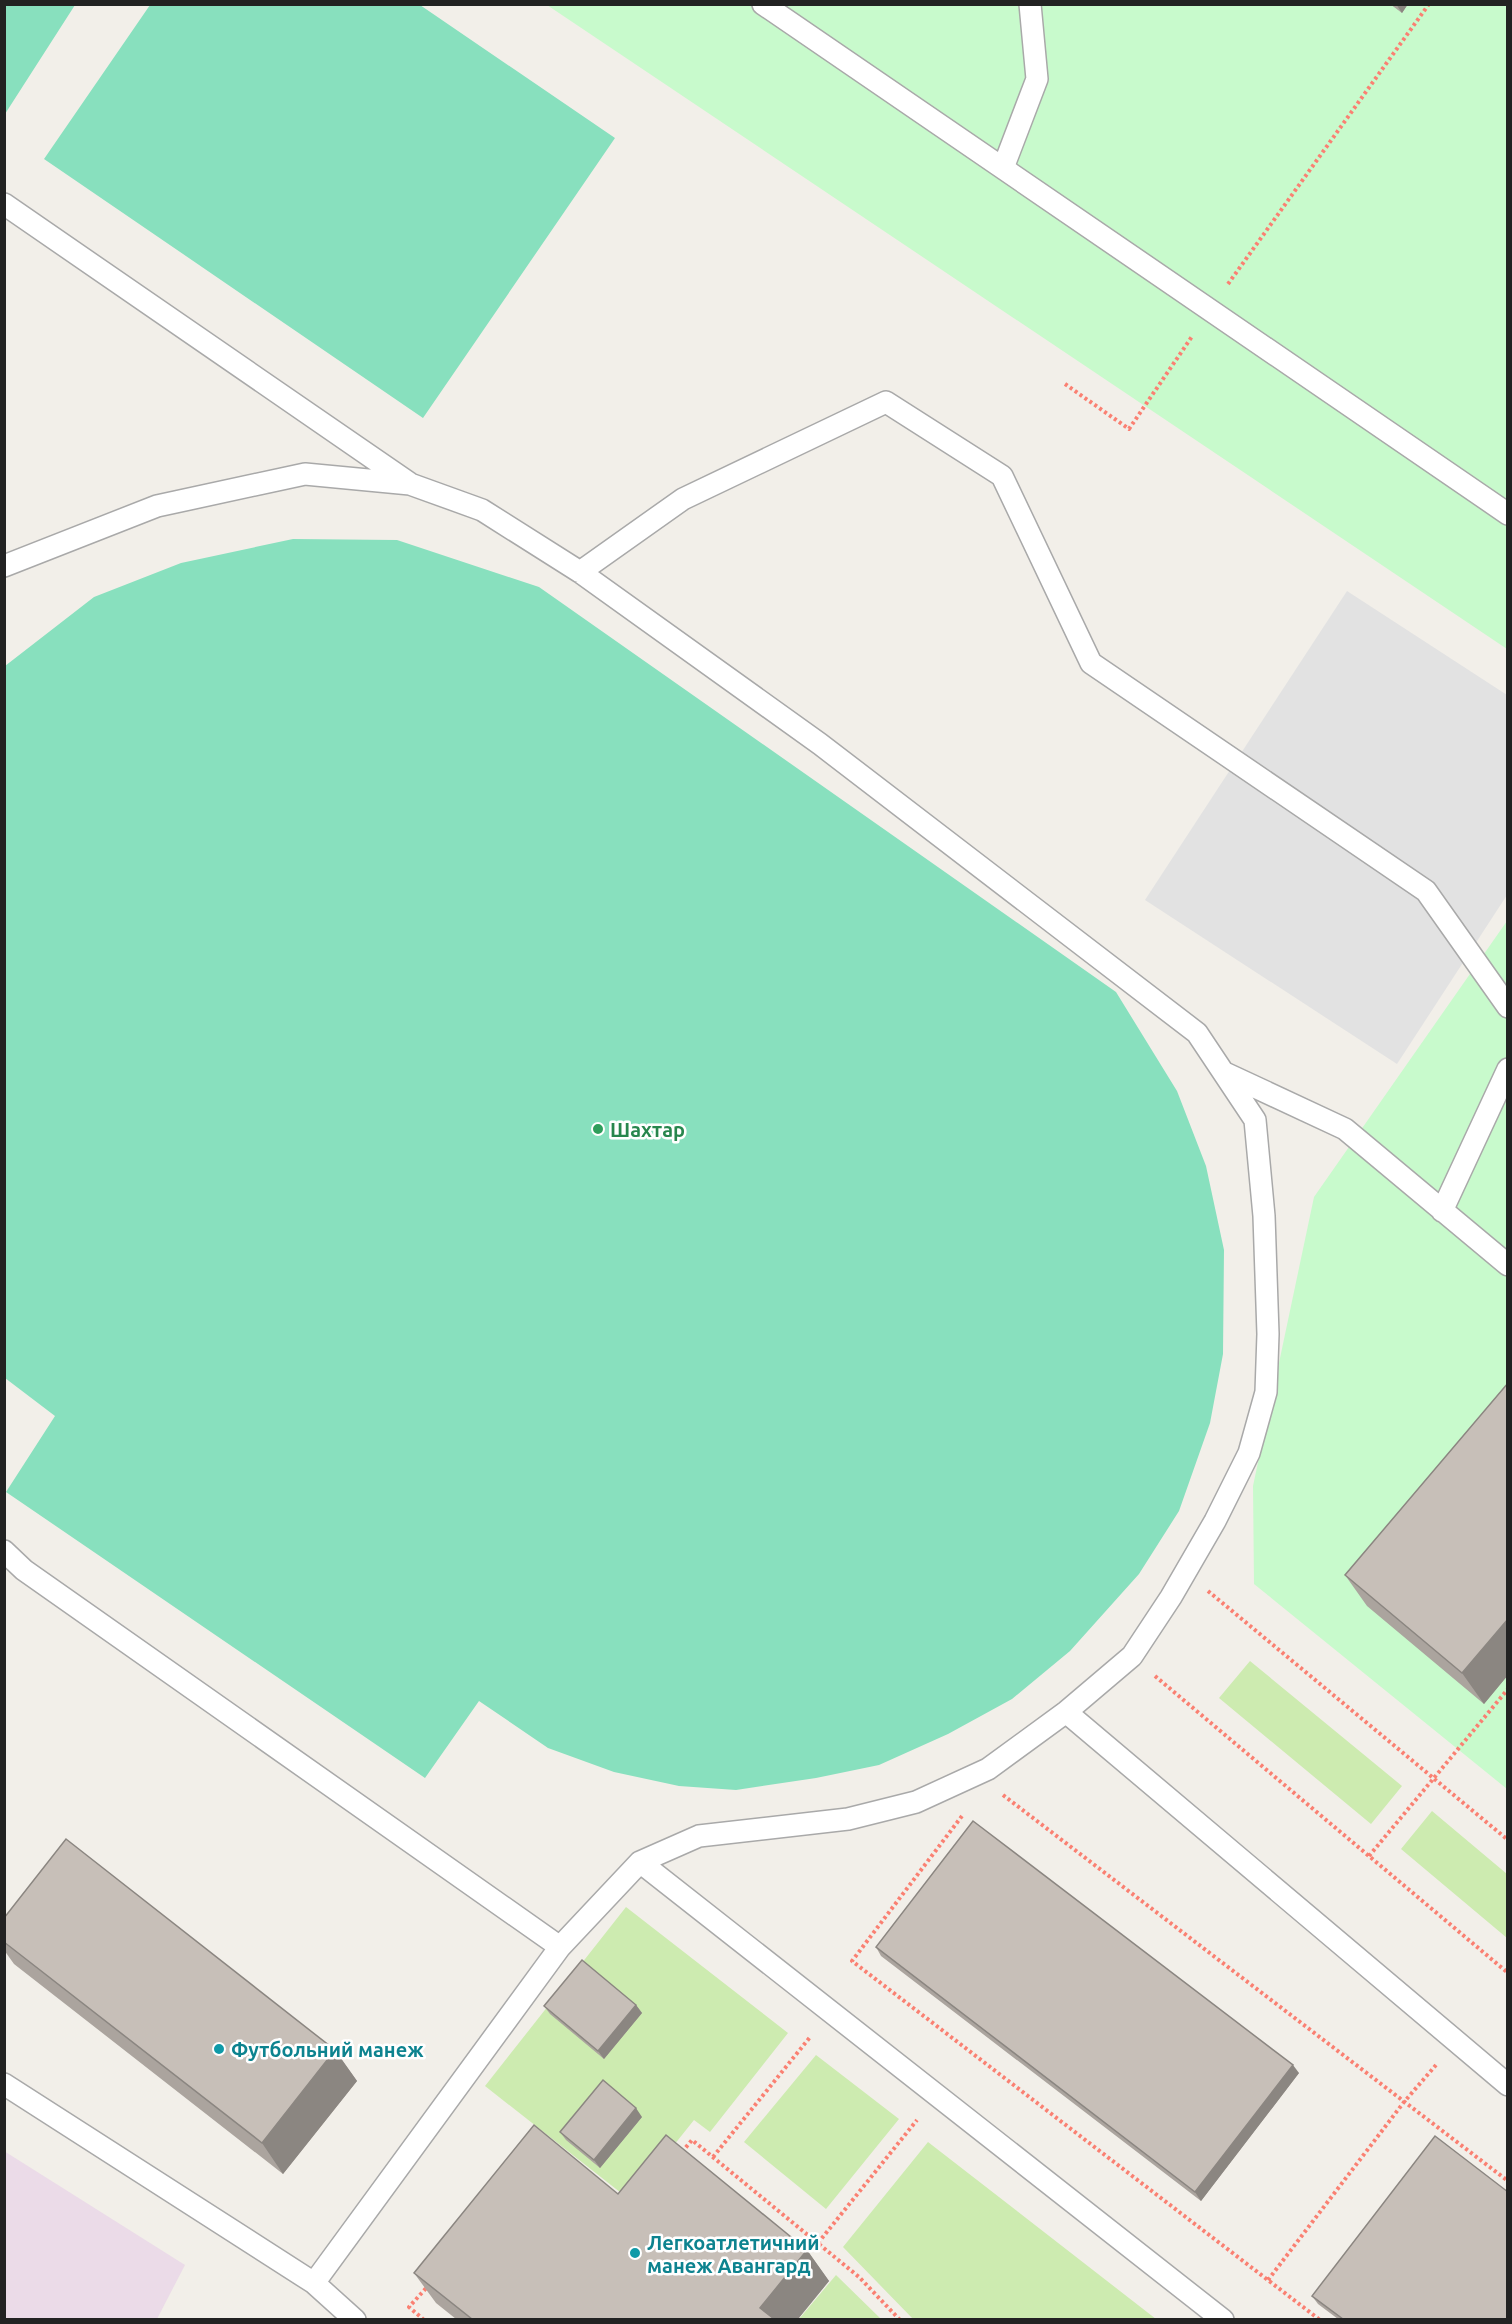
<svg xmlns="http://www.w3.org/2000/svg" width="1512" height="2324" font-family="Ubuntu,sans-serif">
	<style>
		.industrial { fill: #ebdbe8 }
		.grass { fill: #cdebb0 }
		.park { fill: #c8facc }
		.pitch { fill: #88e0be }
		.parking { fill: #e2e2e2 }
		.lines { fill: none; stroke-linecap: round; stroke-linejoin: round }
		.service-casing { stroke: #a9a9a9; stroke-width: 24 }
		.path { stroke: #fa8072; stroke-width: 4; stroke-dasharray: 3 3; stroke-linecap: butt }
		.service { stroke: #fff; stroke-width: 21 }
		.wall { fill: #aba49e }
		.shaded-wall { fill: #8b8681 }
		.building { fill: #c7bfb8; stroke: #8b8681; stroke-width: 1.5 }
		.leisure-dot { fill: #2e9e5b; stroke: #fff; stroke-width: 2 }
		.culture-dot { fill: #0f9aa8; stroke: #fff; stroke-width: 2 }
		.labels { text-anchor: middle; dominant-baseline: central; stroke-width: 5; stroke-linejoin: round; paint-order: stroke }
		.leisure-label { font-size: 20px; font-weight: bold; fill: #27864d; stroke: #fff; text-anchor: start }
		.culture-label { font-size: 20px; font-weight: bold; fill: #0d838f; stroke: #fff; text-anchor: start }
	</style>
	<rect width="100%" height="100%" fill="#f2efe9"/>
	<path class="industrial" d="M 4,2151 L 185,2265 L 157,2319 L 5,2319 Z"/>
	<path class="grass" d="M 1250,1661 L 1402,1786 L 1371,1824 L 1219,1698 Z
		M 1432,1811 L 1507,1874 L 1507,1938 L 1401,1849 Z
		M 626,1907 L 788,2033 L 710,2132 L 694,2120 L 630,2200 L 485,2086 Z
		M 816,2055 L 899,2119 L 826,2209 L 744,2142 Z
		M 928,2142 L 1156,2319 L 913,2319 L 843,2247 Z
		M 836,2275 L 881,2319 L 799,2319 Z"/>
	<path class="park" d="M 547,5 L 1507,5 L 1507,649 Z
		M 1507,921 L 1507,1789 L 1254,1584 L 1253,1486 L 1314,1197 Z"/>
	<path class="pitch" d="M 5,4 L 75,5 L 5,114 L 4,5 Z
		M 150,5 L 420,5 L 615,138 L 423,418 L 44,159 Z
		M 293,539 L 397,540 L 539,587 L 1116,992 L 1177,1091 L 1206,1166 L 1224,1250 L 1223,1354 L 1210,1423 L 1179,1511 L 1139,1574 L 1070,1651 L 1012,1699 L 948,1734 L 879,1765 L 816,1778 L 736,1790 L 679,1786 L 614,1772 L 548,1748 L 479,1701 L 425,1778 L 6,1492 L 55,1416 L 5,1378 L 5,666 L 94,597 L 181,563 Z"/>
	<path class="parking" d="M 1347,591 L 1507,695 L 1507,895 L 1397,1064 L 1145,900 Z"/>
	<g class="lines">
		<defs>
			<path id="service" d="M 763,4 L 1508,514
				M 1003,168 L 1037,79 L 1030,4
				M 4,204 L 409,483
				M 4,566 L 157,506 L 305,474 L 410,484 L 482,510 L 580,572 L 820,744 L 1197,1033 L 1255,1120 L 1264,1216 L 1268,1334 L 1266,1392 L 1249,1453 L 1215,1521 L 1171,1597 L 1132,1656 L 1066,1712 L 988,1769 L 916,1802 L 848,1819 L 699,1836 L 640,1862 L 560,1947 L 314,2283
				M 580,572 L 683,499 L 886,402 L 1002,476 L 1091,663 L 1426,891 L 1508,1007
				M 1225,1073 L 1345,1129 L 1508,1265
				M 1442,1211 L 1508,1069
				M 4,1551 L 24,1570 L 560,1947
				M 1066,1712 L 1508,2085
				M 640,1862 L 1223,2320
				M 4,2084 L 314,2283 L 355,2320"/>
		</defs>
		<use href="#service" class="service-casing"/>
		<path class="path" d="M 1228,284 L 1429,4
			M 1065,384 L 1129,429 L 1193,335
			M 1208,1591 L 1508,1840
			M 1155,1676 L 1508,1973
			M 1003,1795 L 1508,2181
			M 962,1816 L 852,1961 L 1320,2320
			M 1369,1856 L 1508,1689
			M 682,2152 L 692,2140 L 859,2277 L 900,2320
			M 713,2157 L 811,2036
			M 818,2243 L 917,2120
			M 1268,2280 L 1404,2102 L 1436,2065
			M 424,2320 L 409,2307 L 428,2286"/>
		<use href="#service" class="service"/>
	</g>
	<path class="wall" d="M 1390,4 L 1408,4 L 1402,13 Z
		M 1508,1383 L 1508,1675 L 1484,1704 L 1367,1606 L 1345,1575 Z
		M 4,1918 L 335,2050 L 357,2081 L 283,2174 L 14,1964 L 4,1950 Z
		M 876,1947 L 1299,2073 L 1201,2201 L 881,1956 Z
		M 636,2005 L 642,2013 L 604,2059 L 550,2014 L 544,2006 Z
		M 642,2117 L 600,2168 L 566,2140 L 560,2132 Z
		M 618,2194 L 807,2250 L 829,2281 L 798,2319 L 456,2319 L 436,2303 L 414,2273 Z
		M 1312,2296 L 1508,2319 L 1338,2319 L 1318,2304 Z"/>
	<path class="shaded-wall" d="M 1396,4 L 1408,4 L 1402,13 Z
		M 1508,1619 L 1508,1675 L 1484,1704 L 1462,1673 Z
		M 636,2005 L 642,2013 L 604,2059 L 598,2051 Z
		M 335,2050 L 357,2081 L 283,2174 L 262,2143 Z
		M 1293,2065 L 1299,2073 L 1201,2201 L 1195,2192 Z
		M 636,2108 L 642,2117 L 600,2168 L 594,2160 Z
		M 807,2250 L 829,2281 L 798,2319 L 768,2319 L 760,2308 Z"/>
	<path class="building" d="M 1508,1383 L 1508,1619 L 1462,1673 L 1345,1575 Z
		M 973,1821 L 1293,2065 L 1195,2192 L 876,1947 Z
		M 66,1839 L 335,2050 L 262,2143 L 4,1942 L 4,1918 Z
		M 582,1960 L 636,2005 L 598,2051 L 544,2006 Z
		M 603,2080 L 636,2108 L 594,2160 L 560,2132 Z
		M 534,2125 L 618,2194 L 666,2135 L 807,2250 L 760,2308 L 774,2319 L 472,2319 L 414,2273 Z
		M 1435,2136 L 1508,2192 L 1508,2319 L 1343,2319 L 1312,2296 Z"/>
	<circle class="leisure-dot" cx="598" cy="1129" r="6"/>
	<g class="culture-dot">
		<circle cx="219" cy="2049" r="6"/>
		<circle cx="635" cy="2253" r="6"/>
	</g>
	<g class="labels">
		<g class="leisure-label">
			<text x="610" y="1129">Шахтар</text>
		</g>
		<g class="culture-label">
			<text x="231" y="2049">Футбольний манеж</text>
			<text x="647" y="2242">Легкоатлетичний<tspan x="647" dy="23">манеж Авангард</tspan></text>
		</g>
	</g>
	<rect width="1512" height="2324" fill="none" stroke="#222222" stroke-width="12"/>
</svg>
